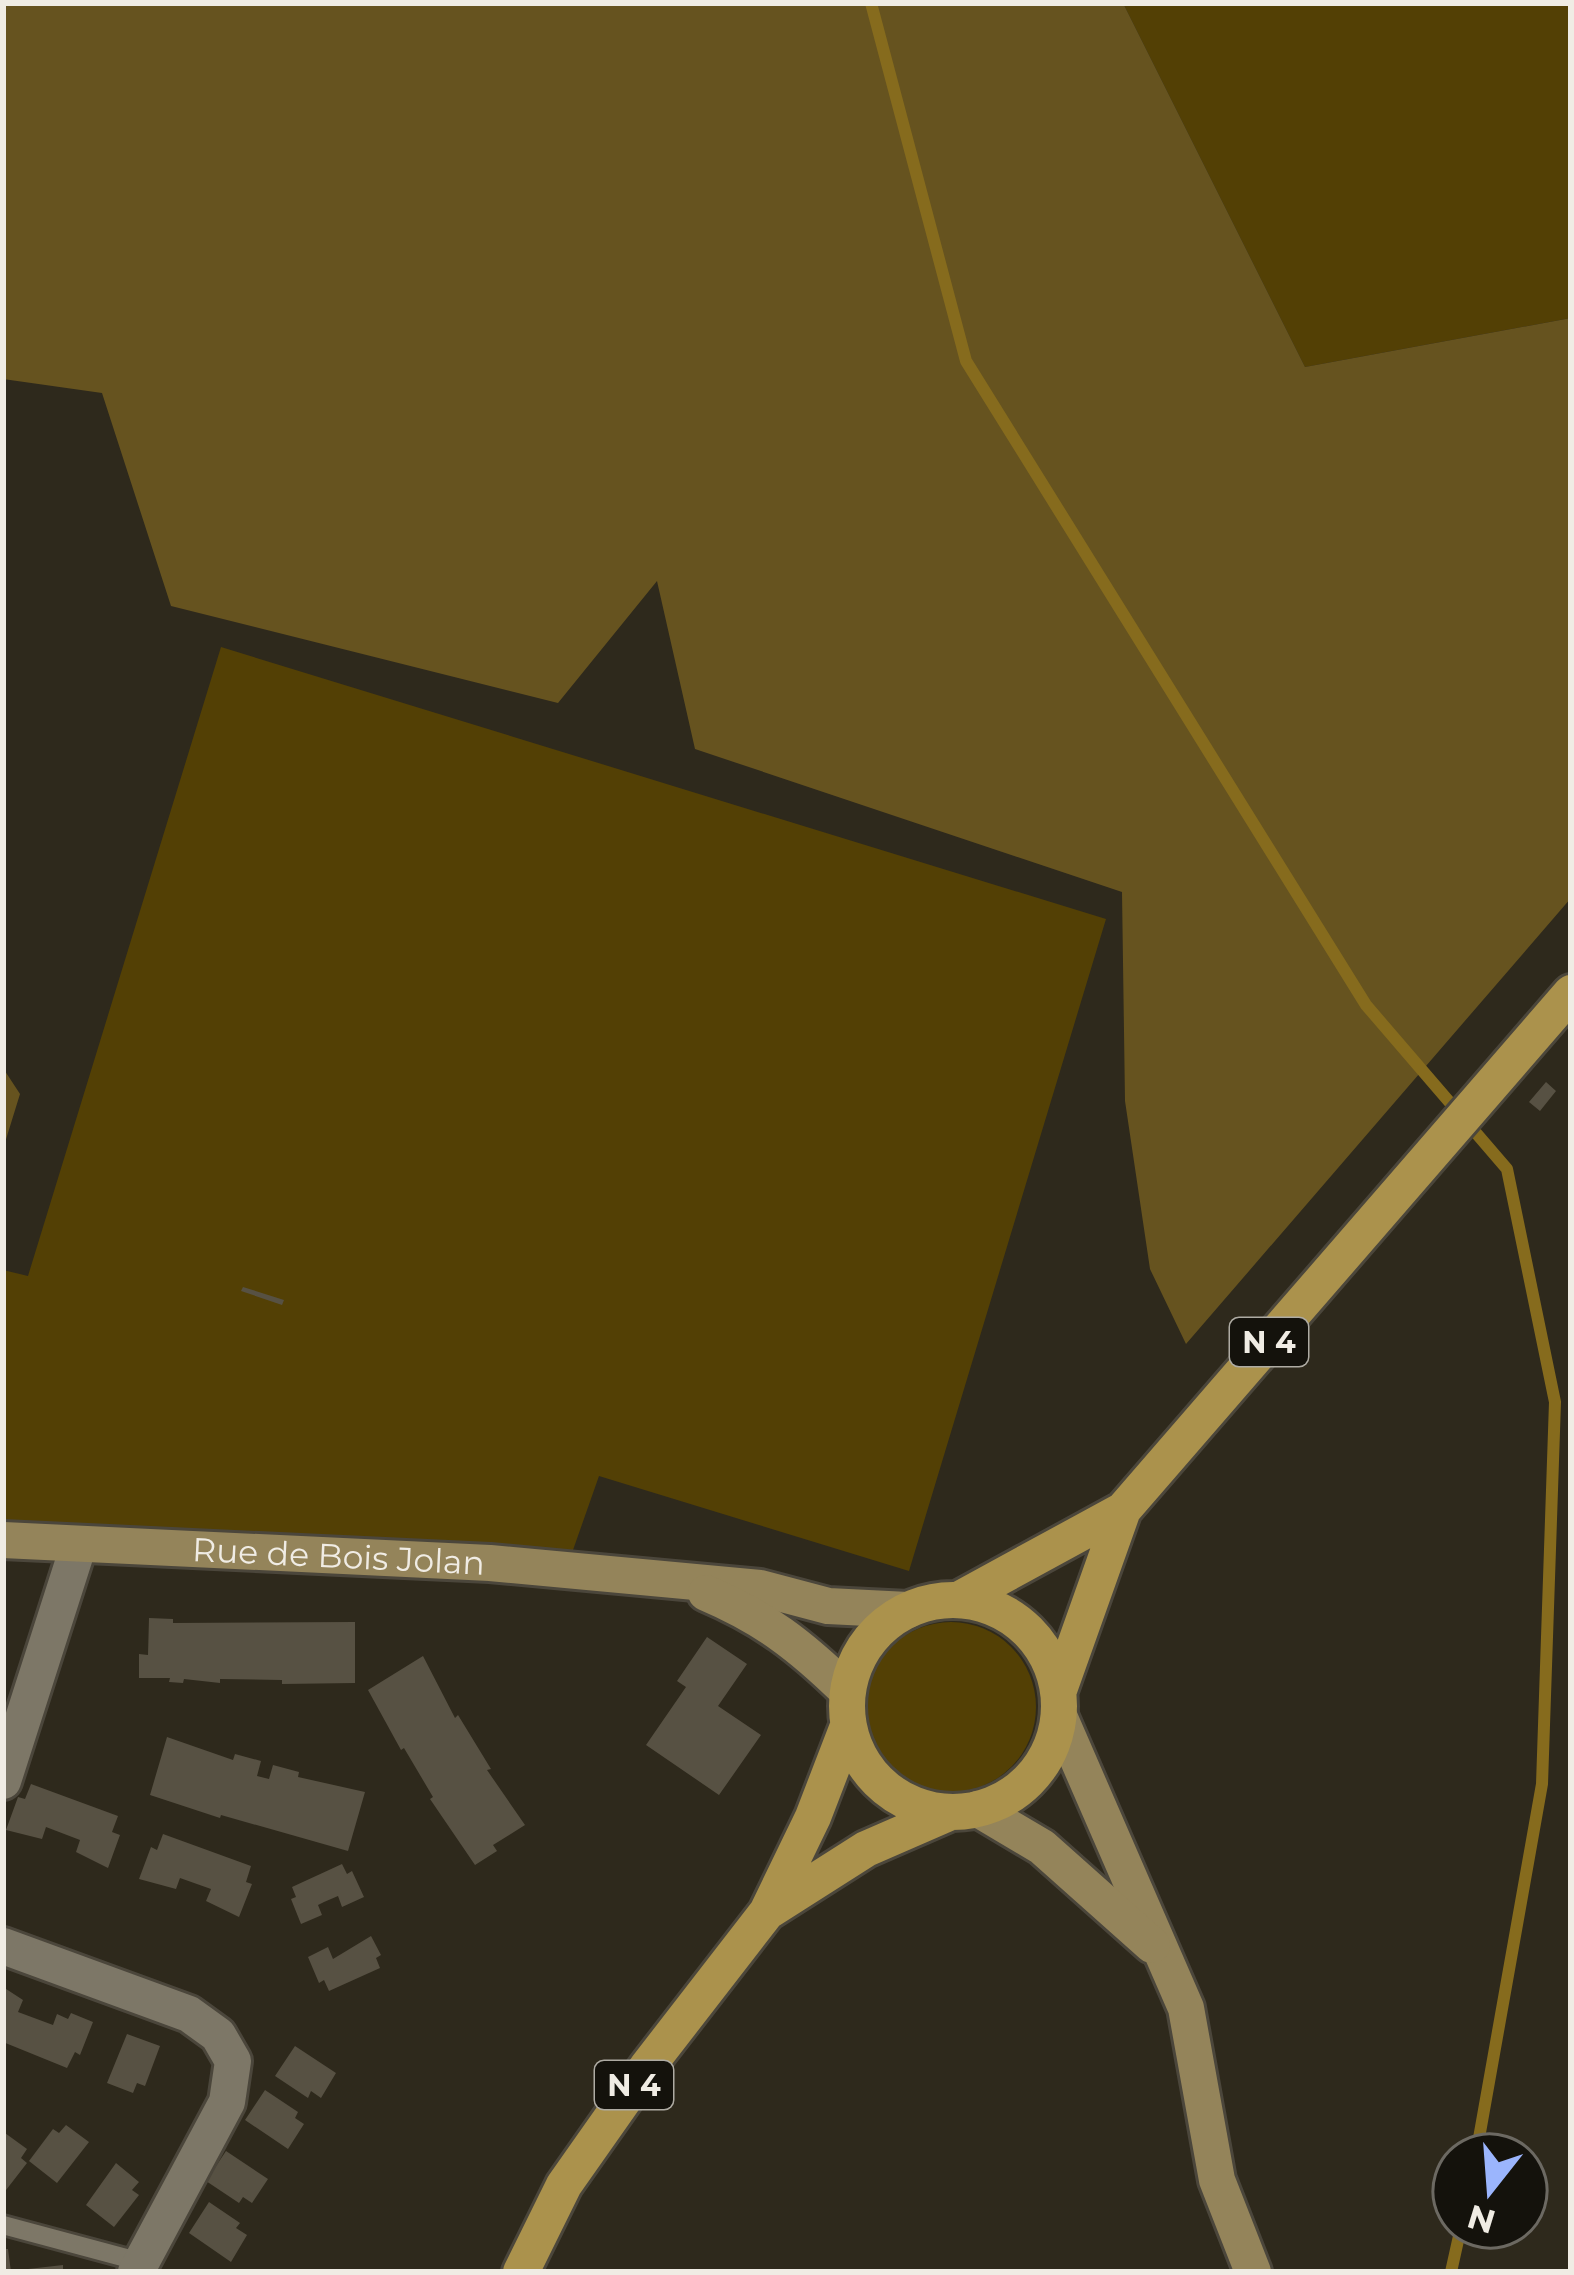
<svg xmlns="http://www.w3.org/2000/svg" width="1574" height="2275" font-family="Montserrat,sans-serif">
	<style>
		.green { fill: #534005 }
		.forest { fill: #66531f }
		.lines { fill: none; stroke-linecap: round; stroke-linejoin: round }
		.stream { stroke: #866b1d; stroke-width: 12 }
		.building { fill: #575143 }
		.lane-casing { stroke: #4b463b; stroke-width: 24 }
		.street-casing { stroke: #4b463b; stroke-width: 42 }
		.secondary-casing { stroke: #4b463b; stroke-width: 42 }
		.primary-casing { stroke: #4b463b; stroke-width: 42 }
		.lane { stroke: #7d7767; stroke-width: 18 }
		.street { stroke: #7d7767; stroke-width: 36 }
		.secondary { stroke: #94845a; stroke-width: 36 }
		.primary { stroke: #ab924c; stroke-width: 36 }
		.labels { text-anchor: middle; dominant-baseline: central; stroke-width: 9; stroke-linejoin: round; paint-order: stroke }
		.shield { fill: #14120c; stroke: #aeaba3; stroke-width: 3 }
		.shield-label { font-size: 30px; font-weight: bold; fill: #f0ece4 }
		.street-label { font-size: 33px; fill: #f0ece4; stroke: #14120c }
	</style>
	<rect width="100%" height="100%" fill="#2e291c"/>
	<path class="green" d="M 1123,3 L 1571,3 L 1571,318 L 1305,367 Z
		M 221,647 L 1106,919 L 909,1571 L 599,1476 L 573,1550 L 3,1527 L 3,1270 L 28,1276 Z
		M866 1707a85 85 0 1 1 170 0a85 85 0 1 1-170 0Z"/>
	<path class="forest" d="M 3,3 L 1123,3 L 1305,367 L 1571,318 L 1571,898 L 1186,1344 L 1150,1269 L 1125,1101 L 1122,892 L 695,749 L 657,581 L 558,703 L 171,606 L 102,393 L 3,379 Z
		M 3,1068 L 20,1094 L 3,1149 Z"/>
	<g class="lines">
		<path class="stream" d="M 871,3 L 966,361 L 1366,1005 L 1507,1169 L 1555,1402 L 1542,1784 L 1476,2155
			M 1451,2272 L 1461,2227"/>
	</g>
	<path class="building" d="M 1546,1082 L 1556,1091 L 1540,1111 L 1529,1102 Z
		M 243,1287 L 284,1300 L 282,1305 L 241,1291 Z
		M 149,1618 L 173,1619 L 173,1623 L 355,1622 L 355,1683 L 282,1684 L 282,1680 L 220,1679 L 220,1683 L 184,1679 L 183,1683 L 169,1682 L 170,1678 L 139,1678 L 139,1654 L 148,1655 Z
		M 707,1637 L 747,1664 L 718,1706 L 761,1735 L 719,1795 L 646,1745 L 686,1687 L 677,1681 Z
		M 423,1656 L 455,1718 L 458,1715 L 491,1769 L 487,1770 L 525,1825 L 493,1845 L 497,1851 L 475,1865 L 430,1799 L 433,1797 L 404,1748 L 401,1750 L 368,1690 Z
		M 167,1737 L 233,1760 L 235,1754 L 261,1761 L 257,1776 L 269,1779 L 273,1765 L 299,1772 L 298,1777 L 365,1792 L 348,1851 L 221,1815 L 220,1818 L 150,1795 Z
		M 31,1784 L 118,1816 L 112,1832 L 120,1835 L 108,1868 L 76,1852 L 80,1840 L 46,1827 L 42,1839 L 6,1830 L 18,1797 L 25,1799 Z
		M 163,1834 L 251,1866 L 246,1882 L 252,1884 L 239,1917 L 206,1901 L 211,1889 L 180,1878 L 176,1889 L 139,1879 L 151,1847 L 157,1850 Z
		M 342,1864 L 347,1874 L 352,1871 L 364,1897 L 342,1907 L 338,1896 L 324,1902 L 318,1905 L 322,1915 L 301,1924 L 291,1899 L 296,1897 L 292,1887 Z
		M 371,1936 L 381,1955 L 376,1958 L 380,1968 L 329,1991 L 324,1980 L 319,1983 L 308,1957 L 328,1947 L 333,1959 Z
		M 3,1987 L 23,2000 L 18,2012 L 53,2025 L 57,2014 L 68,2019 L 71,2013 L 93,2022 L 80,2055 L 75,2052 L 67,2068 L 3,2042 Z
		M 127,2034 L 160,2046 L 145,2086 L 137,2083 L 133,2093 L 107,2083 Z
		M 295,2046 L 336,2073 L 321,2098 L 311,2091 L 308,2098 L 275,2076 Z
		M 265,2090 L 298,2112 L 295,2118 L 304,2124 L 288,2149 L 245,2120 Z
		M 66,2125 L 89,2142 L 57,2183 L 29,2161 L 53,2129 L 59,2133 Z
		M 5,2133 L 27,2149 L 21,2158 L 27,2163 L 3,2194 Z
		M 226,2151 L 268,2179 L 252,2203 L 243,2197 L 239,2203 L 206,2181 Z
		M 116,2163 L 139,2182 L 132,2190 L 139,2195 L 114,2227 L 86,2205 Z
		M 209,2202 L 240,2223 L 236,2228 L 247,2235 L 231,2262 L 189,2233 Z
		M 3,2249 L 8,2249 L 11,2272 L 3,2272 Z
		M 63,2265 L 63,2272 L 28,2272 L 28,2269 Z"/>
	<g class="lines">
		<defs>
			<path id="lane" d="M 3,2225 L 141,2262"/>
			<path id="street" d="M 3,1781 L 79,1544
				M 3,1946 L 189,2014 L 218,2035 L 233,2061 L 227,2102 L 136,2272"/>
			<g id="secondary">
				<path id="s1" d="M 3,1540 L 490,1563 L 760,1588 L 828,1606 L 908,1610"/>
				<path d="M 706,1593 C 765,1618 801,1646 847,1691"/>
				<path d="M 1059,1716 L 1186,2008 L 1217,2180 L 1253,2272"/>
				<path d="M 978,1809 L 1042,1847 L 1152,1945"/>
			</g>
			<path id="primary" d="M847 1706a106 106 0 1 1 212 0a106 106 0 1 1-212 0Z
				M 958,1600 L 1123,1510 L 1571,993
				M 1059,1690 L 1123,1510
				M 767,1912 L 866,1849 L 951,1812
				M 521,2272 L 564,2185 L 647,2067 L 767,1912 L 813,1817 L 848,1726"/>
		</defs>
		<use href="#lane" class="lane-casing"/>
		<use href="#street" class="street-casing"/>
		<use href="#secondary" class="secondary-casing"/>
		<use href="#primary" class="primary-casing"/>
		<use href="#lane" class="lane"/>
		<use href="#street" class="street"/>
		<use href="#secondary" class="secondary"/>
		<use href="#primary" class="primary"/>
	</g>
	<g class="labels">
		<g class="shield">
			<rect x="1230" y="1318" width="78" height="48" rx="9"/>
			<rect x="595" y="2061" width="78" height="48" rx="9"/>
		</g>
		<g class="shield-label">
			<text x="1269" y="1342">N 4</text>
			<text x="634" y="2085">N 4</text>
		</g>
		<g class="street-label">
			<text stroke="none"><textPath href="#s1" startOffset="336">Rue de Bois Jolan</textPath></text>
		</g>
	</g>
	<rect width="1574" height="2275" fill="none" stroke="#f0ece4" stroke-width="12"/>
	<g transform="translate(1490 2191) rotate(197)"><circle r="57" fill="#14120c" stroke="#6c6962" stroke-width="3"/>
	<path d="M0-9L21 45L0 30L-21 45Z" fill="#9bb5fd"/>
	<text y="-18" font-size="33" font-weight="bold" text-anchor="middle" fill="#f0ece4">N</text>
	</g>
</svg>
